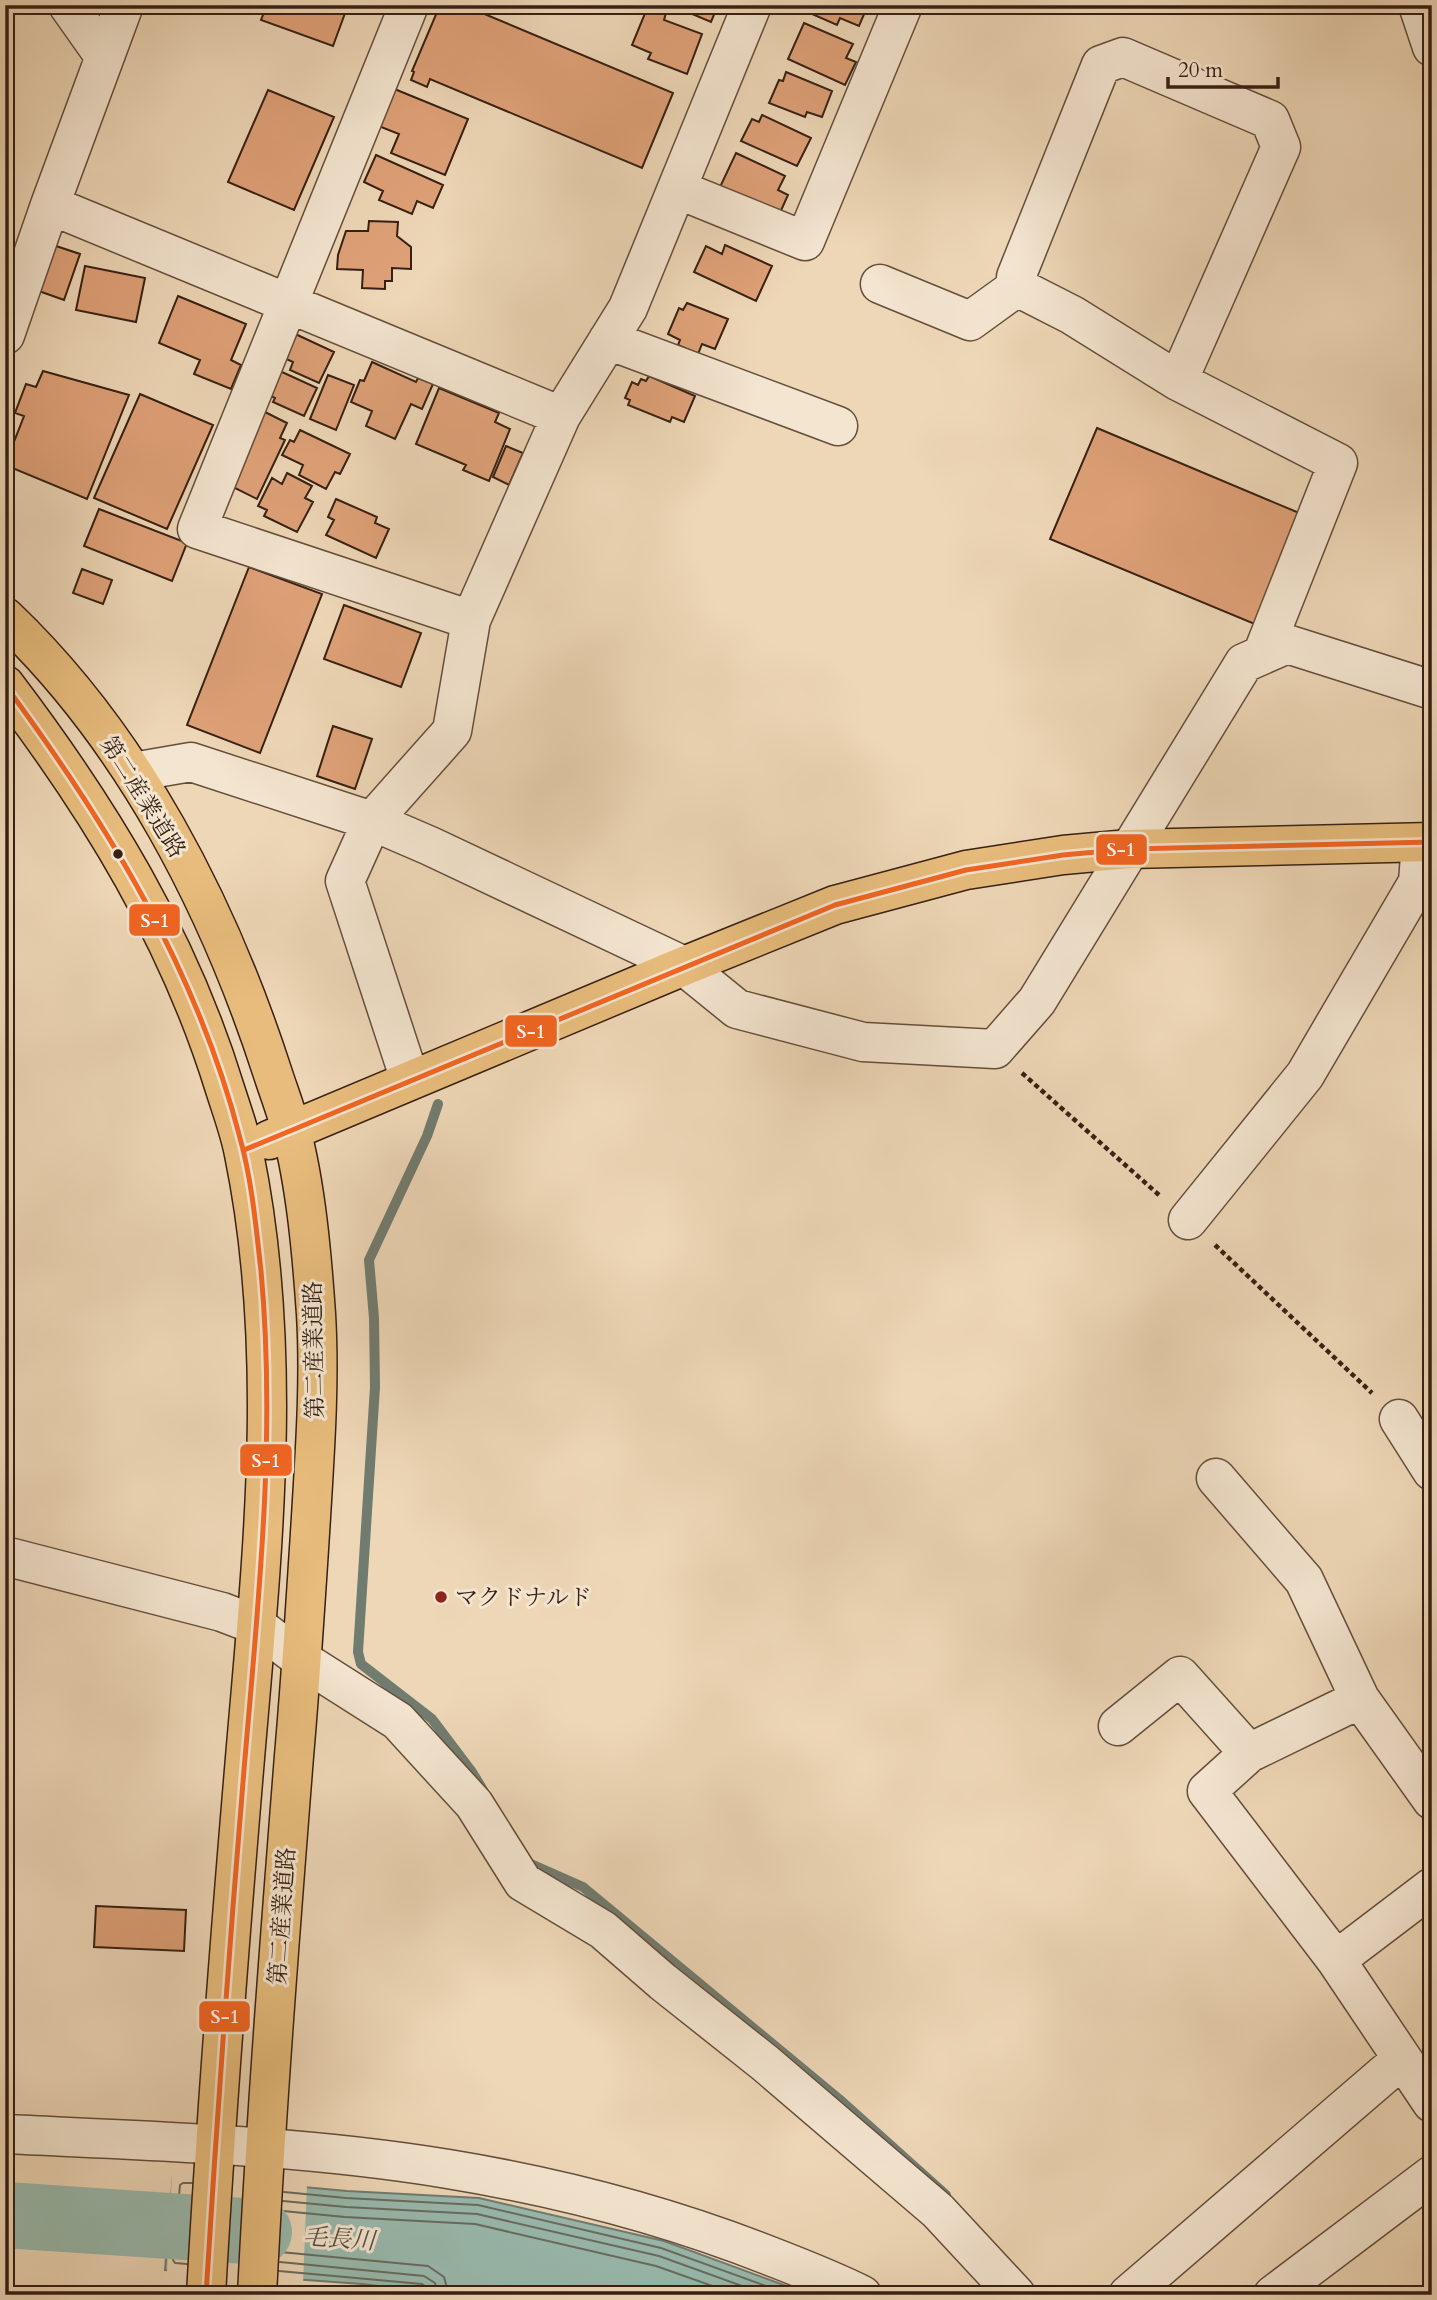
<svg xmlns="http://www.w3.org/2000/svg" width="1437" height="2300" font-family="Cardo,'Noto Serif JP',serif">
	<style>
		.water { fill: #99baae; stroke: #717c70; stroke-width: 2 }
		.pier { fill: #eed7b7 }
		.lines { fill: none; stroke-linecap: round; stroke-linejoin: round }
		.shore { stroke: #686d60; stroke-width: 2 }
		.stream { stroke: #717c70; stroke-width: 10 }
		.river { stroke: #99baae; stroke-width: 66 }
		.building { fill: #dfa178; stroke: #362013; stroke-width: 2 }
		.minor-casing { stroke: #644e3c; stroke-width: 41 }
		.major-casing { stroke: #362013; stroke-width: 41 }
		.path { stroke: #362013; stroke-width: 4.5; stroke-dasharray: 5 3.5; stroke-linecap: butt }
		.minor { stroke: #f4e5d0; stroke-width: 38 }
		.major { stroke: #e7bc7c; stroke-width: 38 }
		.bus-1-casing { stroke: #f4e5d0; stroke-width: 10 }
		.bus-1 { stroke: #f26522; stroke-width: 5 }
		.bus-dot { fill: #362013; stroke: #f4e5d0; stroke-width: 2.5 }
		.poi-dot { fill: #8f2418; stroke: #f4e5d0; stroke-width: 2.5 }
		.labels { text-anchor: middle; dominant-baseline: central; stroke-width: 6; stroke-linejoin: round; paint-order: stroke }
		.street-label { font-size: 23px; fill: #362013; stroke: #f4e5d0 }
		.poi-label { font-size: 23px; fill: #362013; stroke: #f4e5d0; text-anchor: start }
		.water-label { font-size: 24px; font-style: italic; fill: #544e42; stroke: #f4e5d0 }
		.line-badge { stroke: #f4e5d0; stroke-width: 2.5 }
		.badge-label { font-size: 19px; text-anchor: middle; font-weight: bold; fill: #fff }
	</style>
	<rect width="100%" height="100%" fill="#eed7b7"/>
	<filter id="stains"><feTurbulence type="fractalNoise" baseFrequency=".00286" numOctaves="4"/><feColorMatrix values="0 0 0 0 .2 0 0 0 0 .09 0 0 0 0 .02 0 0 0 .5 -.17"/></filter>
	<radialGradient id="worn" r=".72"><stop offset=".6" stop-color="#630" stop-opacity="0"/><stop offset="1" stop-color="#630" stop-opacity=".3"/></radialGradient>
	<path class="water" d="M 173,2175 L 347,2191 L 479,2198 L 664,2241 L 811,2295 L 451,2295 L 362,2284 L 165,2270 Z"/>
	<path class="pier" d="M 172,2171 L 307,2184 L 303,2284 L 167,2273 Z"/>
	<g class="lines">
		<path class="shore" d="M 284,2192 L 346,2198 L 478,2205 L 661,2248 L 791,2295
			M 283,2201 L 346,2207 L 477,2214 L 659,2256 L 767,2295
			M 283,2211 L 345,2217 L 475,2224 L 656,2266 L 738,2295
			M 280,2252 L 428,2266 L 444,2277 L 449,2295
			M 280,2262 L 424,2276 L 435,2283 L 438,2295
			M 187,2264 L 175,2263 L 173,2260 L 180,2185 L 183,2183 L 192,2183
			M 279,2271 L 422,2284 L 428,2288 L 430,2295"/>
		<path class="stream" d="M 438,1104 L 427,1136 L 369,1260 L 374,1318 L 375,1387 L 358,1652 L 361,1664 L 432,1719 L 472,1772 L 483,1790
			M 524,1861 L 583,1887 L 839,2099 L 946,2195"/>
		<path class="river" d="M 5,2215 L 259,2232"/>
	</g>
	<path class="building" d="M 267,5 L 348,5 L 333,46 L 261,20 Z
		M 440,5 L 463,5 L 673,93 L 642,168 L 430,79 L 427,87 L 411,80 L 414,72 L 412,71 Z
		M 671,5 L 718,5 L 711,22 Z
		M 808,5 L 868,5 L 859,26 L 840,18 L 837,25 L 812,14 L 815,8 Z
		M 648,6 L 666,13 L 664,20 L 702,34 L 687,74 L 648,59 L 651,53 L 632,45 Z
		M 804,23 L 853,44 L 846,58 L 856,62 L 845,85 L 788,59 Z
		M 786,72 L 832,91 L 822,117 L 807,112 L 805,117 L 769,103 L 779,80 L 783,81 Z
		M 392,88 L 468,119 L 445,175 L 391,153 L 399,134 L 376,125 Z
		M 268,90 L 334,117 L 294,210 L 228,182 Z
		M 762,115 L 811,138 L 797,166 L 741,141 L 752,119 L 759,122 Z
		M 736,153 L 785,176 L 778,190 L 788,195 L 779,215 L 720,187 Z
		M 376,155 L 443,185 L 433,208 L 417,201 L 412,214 L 379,200 L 383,191 L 364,182 Z
		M 369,221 L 398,222 L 397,236 L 411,247 L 411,269 L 392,268 L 392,281 L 385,281 L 385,289 L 362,288 L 363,270 L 337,269 L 338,255 L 346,231 L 368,231 Z
		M 47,243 L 80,254 L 64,300 L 36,290 Z
		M 725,245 L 772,266 L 756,301 L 694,272 L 706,246 L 722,254 Z
		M 85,266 L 145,278 L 136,322 L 76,310 Z
		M 178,296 L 246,324 L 231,360 L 241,365 L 231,389 L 194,374 L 200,360 L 159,343 Z
		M 687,303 L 728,319 L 715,349 L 702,344 L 698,354 L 678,345 L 680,340 L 668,334 L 679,308 L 683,310 Z
		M 291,332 L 334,352 L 319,383 L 290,370 L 293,362 L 280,356 Z
		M 372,362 L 416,382 L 418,378 L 433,384 L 422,409 L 411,404 L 395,439 L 366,426 L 372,411 L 351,402 L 360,380 L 364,381 Z
		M 271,367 L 317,388 L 304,416 L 273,402 L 275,398 L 260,391 Z
		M 43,371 L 129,395 L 87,499 L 5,465 L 24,416 L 15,413 L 26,384 L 36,387 Z
		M 328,375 L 354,385 L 336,430 L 310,419 Z
		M 649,376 L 695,396 L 684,422 L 672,417 L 670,422 L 628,405 L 630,400 L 625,398 L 632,382 L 638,385 L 641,379 L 646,381 Z
		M 439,388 L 499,413 L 495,422 L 510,429 L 489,481 L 463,470 L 466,465 L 416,444 Z
		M 140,394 L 213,425 L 167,529 L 94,498 Z
		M 259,409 L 287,423 L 280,438 L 285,440 L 257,499 L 223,482 Z
		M 1097,428 L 1304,515 L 1257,625 L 1050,539 Z
		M 300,430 L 350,454 L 340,474 L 335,472 L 326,489 L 299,475 L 303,465 L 282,455 L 290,440 L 294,442 Z
		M 506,446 L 523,453 L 509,485 L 493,477 Z
		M 287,473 L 312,486 L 305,498 L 313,502 L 297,532 L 264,516 L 267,510 L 258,506 L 272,478 L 282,484 Z
		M 336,499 L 377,517 L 375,523 L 389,529 L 376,558 L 326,535 L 334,520 L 328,517 Z
		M 99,509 L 187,543 L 172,581 L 84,546 Z
		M 249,567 L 322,594 L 260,753 L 187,725 Z
		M 82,569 L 112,580 L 103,604 L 73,593 Z
		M 344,605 L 421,633 L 401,687 L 324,659 Z
		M 333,726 L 372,739 L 355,789 L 317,776 Z
		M 96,1906 L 186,1910 L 184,1951 L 94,1947 Z"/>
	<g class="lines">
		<defs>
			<path id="minor" d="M 68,5 L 104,56
				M 409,5 L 197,529 L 471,620
				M 1418,5 L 1432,47
				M 677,189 L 805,241 L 903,5
				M 50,205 L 561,416
				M 880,284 L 970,321 L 1017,287 L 1072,315 L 1178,381 L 1338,463 L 1262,655
				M 1017,287 L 1016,277 L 1101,65 L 1123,57 L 1270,120 L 1281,147 L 1178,381
				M 5,335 L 50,205 L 124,5
				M 608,340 L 838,426
				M 133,772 L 191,762 L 372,821 L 430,846 L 684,966 L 737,1009 L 863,1042 L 995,1049 L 1037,1001 L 1244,663 L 1287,644 L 1432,690
				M 410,1080 L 345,881 L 372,821 L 452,731 L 471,620 L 561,416 L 628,308 L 752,5
				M 1188,1220 L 1305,1075 L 1418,882 L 1421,843
				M 1399,1419 L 1432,1471
				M 1216,1478 L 1304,1580 L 1360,1699 L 1432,1800
				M 5,1556 L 222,1612 L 256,1625 L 302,1660 L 398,1721 L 474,1804 L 523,1882 L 603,1930 L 663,1982 L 765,2063 L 938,2211 L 1016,2295
				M 1360,1699 L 1249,1753 L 1207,1791 L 1336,1960 L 1432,2103
				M 1118,1726 L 1180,1676 L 1249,1753
				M 1336,1960 L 1432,1887
				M 5,2134 C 153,2141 302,2145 448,2169 C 558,2187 666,2215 770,2256 C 801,2268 832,2280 862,2295
				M 1128,2295 L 1402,2059
				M 1273,2295 L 1432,2175"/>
			<path id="major" d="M 5,617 C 133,739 218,905 272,1071 C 278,1090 286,1110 291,1130 C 306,1186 312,1256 316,1314 C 320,1381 315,1450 311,1517 C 306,1597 301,1676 294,1756 C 280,1935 266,2115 257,2295
				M 5,685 C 100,810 179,939 225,1089 C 232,1111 240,1132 244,1154 C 285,1354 262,1557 245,1758 C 230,1936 216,2116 206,2295
				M 269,1140 L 684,966 L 835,905 L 966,870 L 1063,855 L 1129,849 L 1432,842"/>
		</defs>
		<use href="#minor" class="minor-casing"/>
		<use href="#major" class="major-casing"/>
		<path class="path" d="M 1022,1073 L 1159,1195
			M 1215,1245 L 1372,1393"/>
		<use href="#minor" class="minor"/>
		<use href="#major" class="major"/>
		<defs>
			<path id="bus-1" d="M 5,685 C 107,823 197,970 240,1138 C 252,1181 256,1227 261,1271 C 276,1433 259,1596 245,1758 C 230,1937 217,2116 206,2295
				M 244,1150 L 835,905 L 966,870 L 1063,855 L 1129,849 L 1432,842"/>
		</defs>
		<use href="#bus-1" class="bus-1-casing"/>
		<use href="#bus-1" class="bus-1"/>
	</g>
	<circle class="bus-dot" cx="118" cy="854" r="6"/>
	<circle class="poi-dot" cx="441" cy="1597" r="7"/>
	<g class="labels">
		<g class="street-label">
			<text transform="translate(143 797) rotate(58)">第二産業道路</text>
			<text transform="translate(314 1350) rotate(-91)">第二産業道路</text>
			<text transform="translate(282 1916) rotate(-86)">第二産業道路</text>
		</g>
		<g class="poi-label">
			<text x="455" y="1597">マクドナルド</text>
		</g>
		<g class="water-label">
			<text transform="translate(339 2239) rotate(4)">毛長川</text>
		</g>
	</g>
	<g class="line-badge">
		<rect x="1095" y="833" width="53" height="33" rx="7" fill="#f26522"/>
		<rect x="128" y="903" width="53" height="34" rx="7" fill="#f26522"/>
		<rect x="504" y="1014" width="54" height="34" rx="7" fill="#f26522"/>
		<rect x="239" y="1443" width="54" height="34" rx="7" fill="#f26522"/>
		<rect x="198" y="2000" width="53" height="33" rx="7" fill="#f26522"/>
	</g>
	<g class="badge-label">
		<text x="1121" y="856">S-1</text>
		<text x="155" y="927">S-1</text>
		<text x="531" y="1038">S-1</text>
		<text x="266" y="1467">S-1</text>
		<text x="225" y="2023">S-1</text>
	</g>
	<rect width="1437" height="2300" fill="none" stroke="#eed7b7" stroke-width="28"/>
	<rect x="7" y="7" width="1423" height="2286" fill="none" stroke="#362013" stroke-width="3.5"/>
	<rect x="14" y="14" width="1409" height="2272" fill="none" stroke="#362013" stroke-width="2"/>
	<path d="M1168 77v10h110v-10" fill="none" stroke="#362013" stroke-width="3.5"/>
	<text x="1178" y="77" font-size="21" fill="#362013" stroke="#f4e5d0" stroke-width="5" paint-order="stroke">20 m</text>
	<rect width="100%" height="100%" filter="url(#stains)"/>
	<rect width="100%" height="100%" fill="url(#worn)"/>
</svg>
